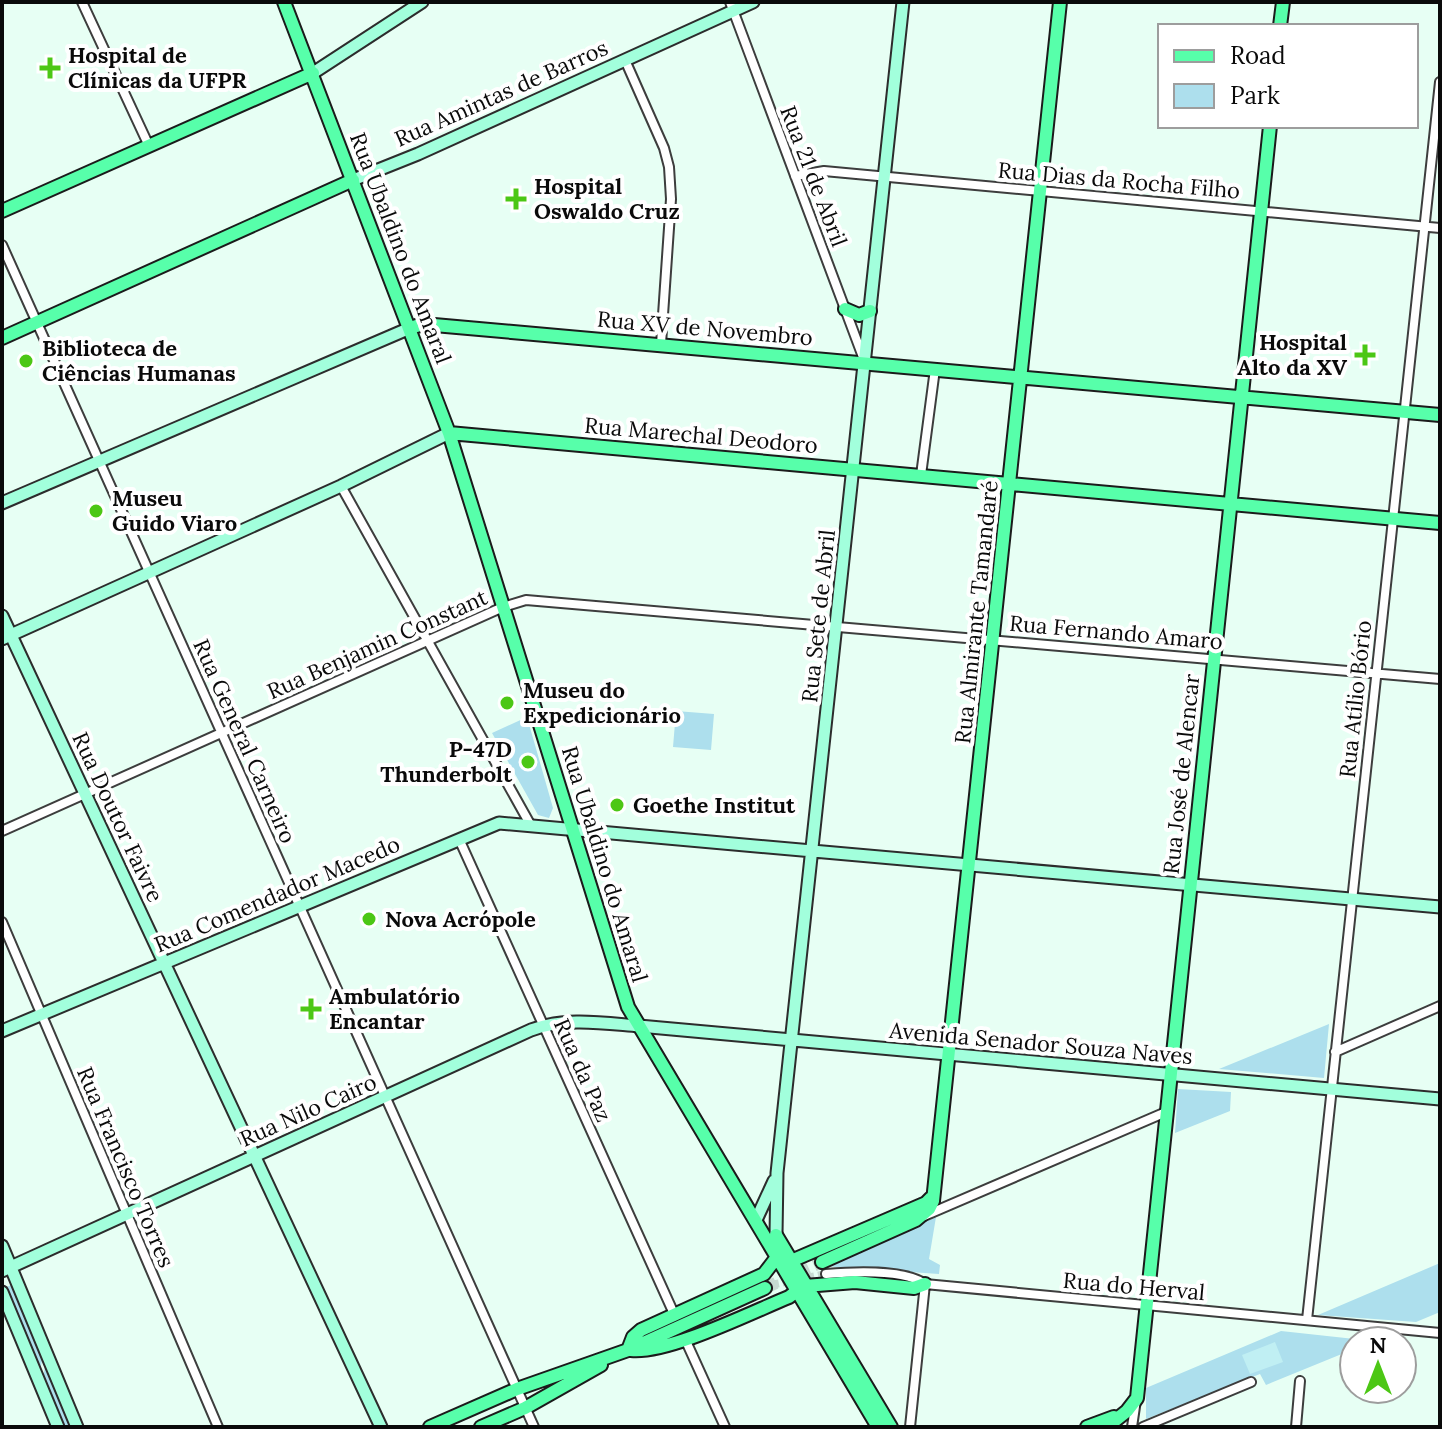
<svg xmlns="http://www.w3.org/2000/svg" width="1442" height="1429" font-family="Lora,serif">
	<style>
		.green { fill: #addfed }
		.pitch { fill: #c0eff3 }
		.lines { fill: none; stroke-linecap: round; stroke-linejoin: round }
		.street-tunnel { stroke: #c6dad1; stroke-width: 8; stroke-dasharray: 8 4; stroke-linecap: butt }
		.primary-tunnel { stroke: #c6dad1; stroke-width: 12; stroke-dasharray: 12 6; stroke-linecap: butt }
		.street-casing { stroke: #3d3d3d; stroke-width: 12 }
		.secondary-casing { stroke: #2c2c2c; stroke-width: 15 }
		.primary-casing { stroke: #1b1b1b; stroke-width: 16 }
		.street { stroke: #fff; stroke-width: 8 }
		.secondary { stroke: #a2ffdc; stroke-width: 11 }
		.primary { stroke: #57ffaa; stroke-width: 12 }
		.poi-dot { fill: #4cc715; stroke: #fff; stroke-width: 3 }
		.labels { text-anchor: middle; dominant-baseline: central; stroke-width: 8; stroke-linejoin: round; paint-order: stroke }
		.poi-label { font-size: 22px; font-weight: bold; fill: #0a0a0a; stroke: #fff; text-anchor: start }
		.street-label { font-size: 22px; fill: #0a0a0a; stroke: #fff }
	</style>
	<rect width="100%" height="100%" fill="#e7fff4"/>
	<path class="green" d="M 676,711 L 714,714 L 711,750 L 673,747 Z
		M 527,717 L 553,808 L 549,818 L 538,815 L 492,733 Z
		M 1329,1024 L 1324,1078 L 1219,1069 Z
		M 1178,1089 L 1231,1092 L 1230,1111 L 1175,1133 Z
		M 936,1217 L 929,1259 L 940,1265 L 939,1274 L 823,1266 Z
		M 1440,1263 L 1440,1312 L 1416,1322 L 1318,1315 Z
		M 18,1282 L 44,1349 L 39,1377 L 2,1289 Z
		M 1281,1331 L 1373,1341 L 1354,1341 L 1354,1349 L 1266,1385 L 1260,1374 L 1146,1419 L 1146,1388 Z
		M 47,1355 L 77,1427 L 59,1427 L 42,1384 Z"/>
	<path class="pitch" d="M 1275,1342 L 1283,1362 L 1250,1374 L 1242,1355 Z"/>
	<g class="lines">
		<path class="street-tunnel" d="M 771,1285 L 826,1274"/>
		<path class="primary-tunnel" d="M 765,1288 L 822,1262"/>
		<defs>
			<path id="street" d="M 82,2 L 149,146
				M 730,2 L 863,357
				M 625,60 L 664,148 L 669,167 L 671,199 L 661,344
				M 795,176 L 824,171 L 1440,228
				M 2,245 L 534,1427
				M 921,475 L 935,369
				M 341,486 L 530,824
				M 2,831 L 503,607 L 526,600 L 1440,679
				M 459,839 L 675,1316
				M 2,922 L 218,1427
				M 1335,1052 L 1440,1006
				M 924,1216 L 1166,1112
				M 826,1274 C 851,1272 904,1269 925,1284 L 1440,1333
				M 1307,1320 L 1440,82
				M 685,1339 L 725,1427
				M 910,1427 L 925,1284
				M 1132,1427 L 1136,1400
				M 1143,1427 L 1251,1382
				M 1296,1427 L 1300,1381"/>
			<path id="secondary" d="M 313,73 L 422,2
				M 353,180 L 418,154 L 753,2
				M 2,503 L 410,328
				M 2,616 L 381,1427
				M 2,639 L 341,486 L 449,433
				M 2,1031 L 499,823 L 1440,907
				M 756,1220 L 774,1181
				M 776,1235 L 777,1173 L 903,2
				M 2,1246 L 77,1427
				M 2,1271 L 531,1030 C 566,1017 602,1023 639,1026 L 1440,1099
				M 2,1292 L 58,1427"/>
			<path id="primary" d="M 284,2 L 449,433 L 628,1007 L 878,1427
				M 1280,26 L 1283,2
				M 2,211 L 313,73
				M 845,309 L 859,315 L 870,311
				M 410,328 L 423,324 L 1440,415
				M 2,338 L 353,180
				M 449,433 L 1440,523
				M 776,1235 L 891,1427
				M 791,1261 L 926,1203 L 931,1198
				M 822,1262 L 916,1220 L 929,1209 L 933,1201 L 1060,2
				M 805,1286 L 855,1282 L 914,1288 L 925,1284
				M 628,1350 L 633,1337 L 641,1330 L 764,1274 L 777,1257
				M 631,1350 C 668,1354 752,1312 789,1297 L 797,1291
				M 430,1427 L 517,1389 L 628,1350 L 765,1288
				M 481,1427 L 525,1408 L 601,1365
				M 1087,1427 L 1114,1417
				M 1107,1427 L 1127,1411 L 1137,1398 L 1270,126"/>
		</defs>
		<use href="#street" class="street-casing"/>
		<use href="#secondary" class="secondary-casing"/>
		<use href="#primary" class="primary-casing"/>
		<use href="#street" class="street"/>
		<use href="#secondary" class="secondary"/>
		<use href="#primary" class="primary"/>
	</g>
	<g class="poi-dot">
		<path d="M46 56h8v8h8v8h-8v8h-8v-8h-8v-8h8z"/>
		<path d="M512 187h8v8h8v8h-8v8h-8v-8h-8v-8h8z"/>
		<path d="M1361 343h8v8h8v8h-8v8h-8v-8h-8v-8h8z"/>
		<circle cx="26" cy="361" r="8"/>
		<circle cx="96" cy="511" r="8"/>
		<circle cx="507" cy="703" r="8"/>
		<circle cx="528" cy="762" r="8"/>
		<circle cx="617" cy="805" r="8"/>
		<circle cx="369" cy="919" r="8"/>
		<path d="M307 997h8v8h8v8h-8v8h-8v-8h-8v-8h8z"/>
	</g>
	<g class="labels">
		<g class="poi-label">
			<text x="68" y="55">Hospital de<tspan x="68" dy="25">Clínicas da UFPR</tspan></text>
			<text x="534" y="186">Hospital<tspan x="534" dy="25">Oswaldo Cruz</tspan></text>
			<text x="1347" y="342" text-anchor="end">Hospital<tspan x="1347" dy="25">Alto da XV</tspan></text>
			<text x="42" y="348">Biblioteca de<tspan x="42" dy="25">Ciências Humanas</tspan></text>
			<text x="112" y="498">Museu<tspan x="112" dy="25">Guido Viaro</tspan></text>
			<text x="523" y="690">Museu do<tspan x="523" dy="25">Expedicionário</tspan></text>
			<text x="512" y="749" text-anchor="end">P-47D<tspan x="512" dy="25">Thunderbolt</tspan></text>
			<text x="633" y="805">Goethe Institut</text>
			<text x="385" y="919">Nova Acrópole</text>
			<text x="329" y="996">Ambulatório<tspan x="329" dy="25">Encantar</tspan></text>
		</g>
		<g class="street-label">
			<text transform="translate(501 93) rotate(-24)">Rua Amintas de Barros</text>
			<text transform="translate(814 176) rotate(69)">Rua 21 de Abril</text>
			<text transform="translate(1119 180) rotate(5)">Rua Dias da Rocha Filho</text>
			<text transform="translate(401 248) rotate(69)">Rua Ubaldino do Amaral</text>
			<text transform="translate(705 328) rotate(5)">Rua XV de Novembro</text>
			<text transform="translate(701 435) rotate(5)">Rua Marechal Deodoro</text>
			<text transform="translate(976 612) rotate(-84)">Rua Almirante Tamandaré</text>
			<text transform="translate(818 616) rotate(-84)">Rua Sete de Abril</text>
			<text transform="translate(1116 632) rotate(5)">Rua Fernando Amaro</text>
			<text transform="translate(377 644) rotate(-24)">Rua Benjamin Constant</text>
			<text transform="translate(1355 699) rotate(-84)">Rua Atílio Bório</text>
			<text transform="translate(245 741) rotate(66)">Rua General Carneiro</text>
			<text transform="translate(1181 774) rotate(-84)">Rua José de Alencar</text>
			<text transform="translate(118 817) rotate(65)">Rua Doutor Faivre</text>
			<text transform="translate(605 864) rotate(73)">Rua Ubaldino do Amaral</text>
			<text transform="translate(277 894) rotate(-23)">Rua Comendador Macedo</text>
			<text transform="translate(1041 1043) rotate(5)">Avenida Senador Souza Naves</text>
			<text transform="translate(583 1070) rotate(66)">Rua da Paz</text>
			<text transform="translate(308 1110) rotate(-24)">Rua Nilo Cairo</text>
			<text transform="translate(126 1167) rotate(67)">Rua Francisco Torres</text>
			<text transform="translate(1134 1286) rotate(5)">Rua do Herval</text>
		</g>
	</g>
	<rect width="1442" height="1429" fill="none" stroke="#0a0a0a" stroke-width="8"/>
	<rect x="1158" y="24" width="260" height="104" fill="#ffffff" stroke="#9d9d9d" stroke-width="2"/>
	<rect x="1174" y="50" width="40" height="12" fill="#57ffaa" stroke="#9d9d9d" stroke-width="2"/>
	<text x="1230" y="64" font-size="24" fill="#0a0a0a">Road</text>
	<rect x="1174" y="84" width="40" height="24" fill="#addfed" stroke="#9d9d9d" stroke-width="2"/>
	<text x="1230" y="104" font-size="24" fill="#0a0a0a">Park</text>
	<g transform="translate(1378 1365)"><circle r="38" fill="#ffffff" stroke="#9d9d9d" stroke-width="2"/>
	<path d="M0-6L14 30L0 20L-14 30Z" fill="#4cc715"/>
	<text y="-12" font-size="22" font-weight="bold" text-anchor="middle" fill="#0a0a0a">N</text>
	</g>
</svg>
